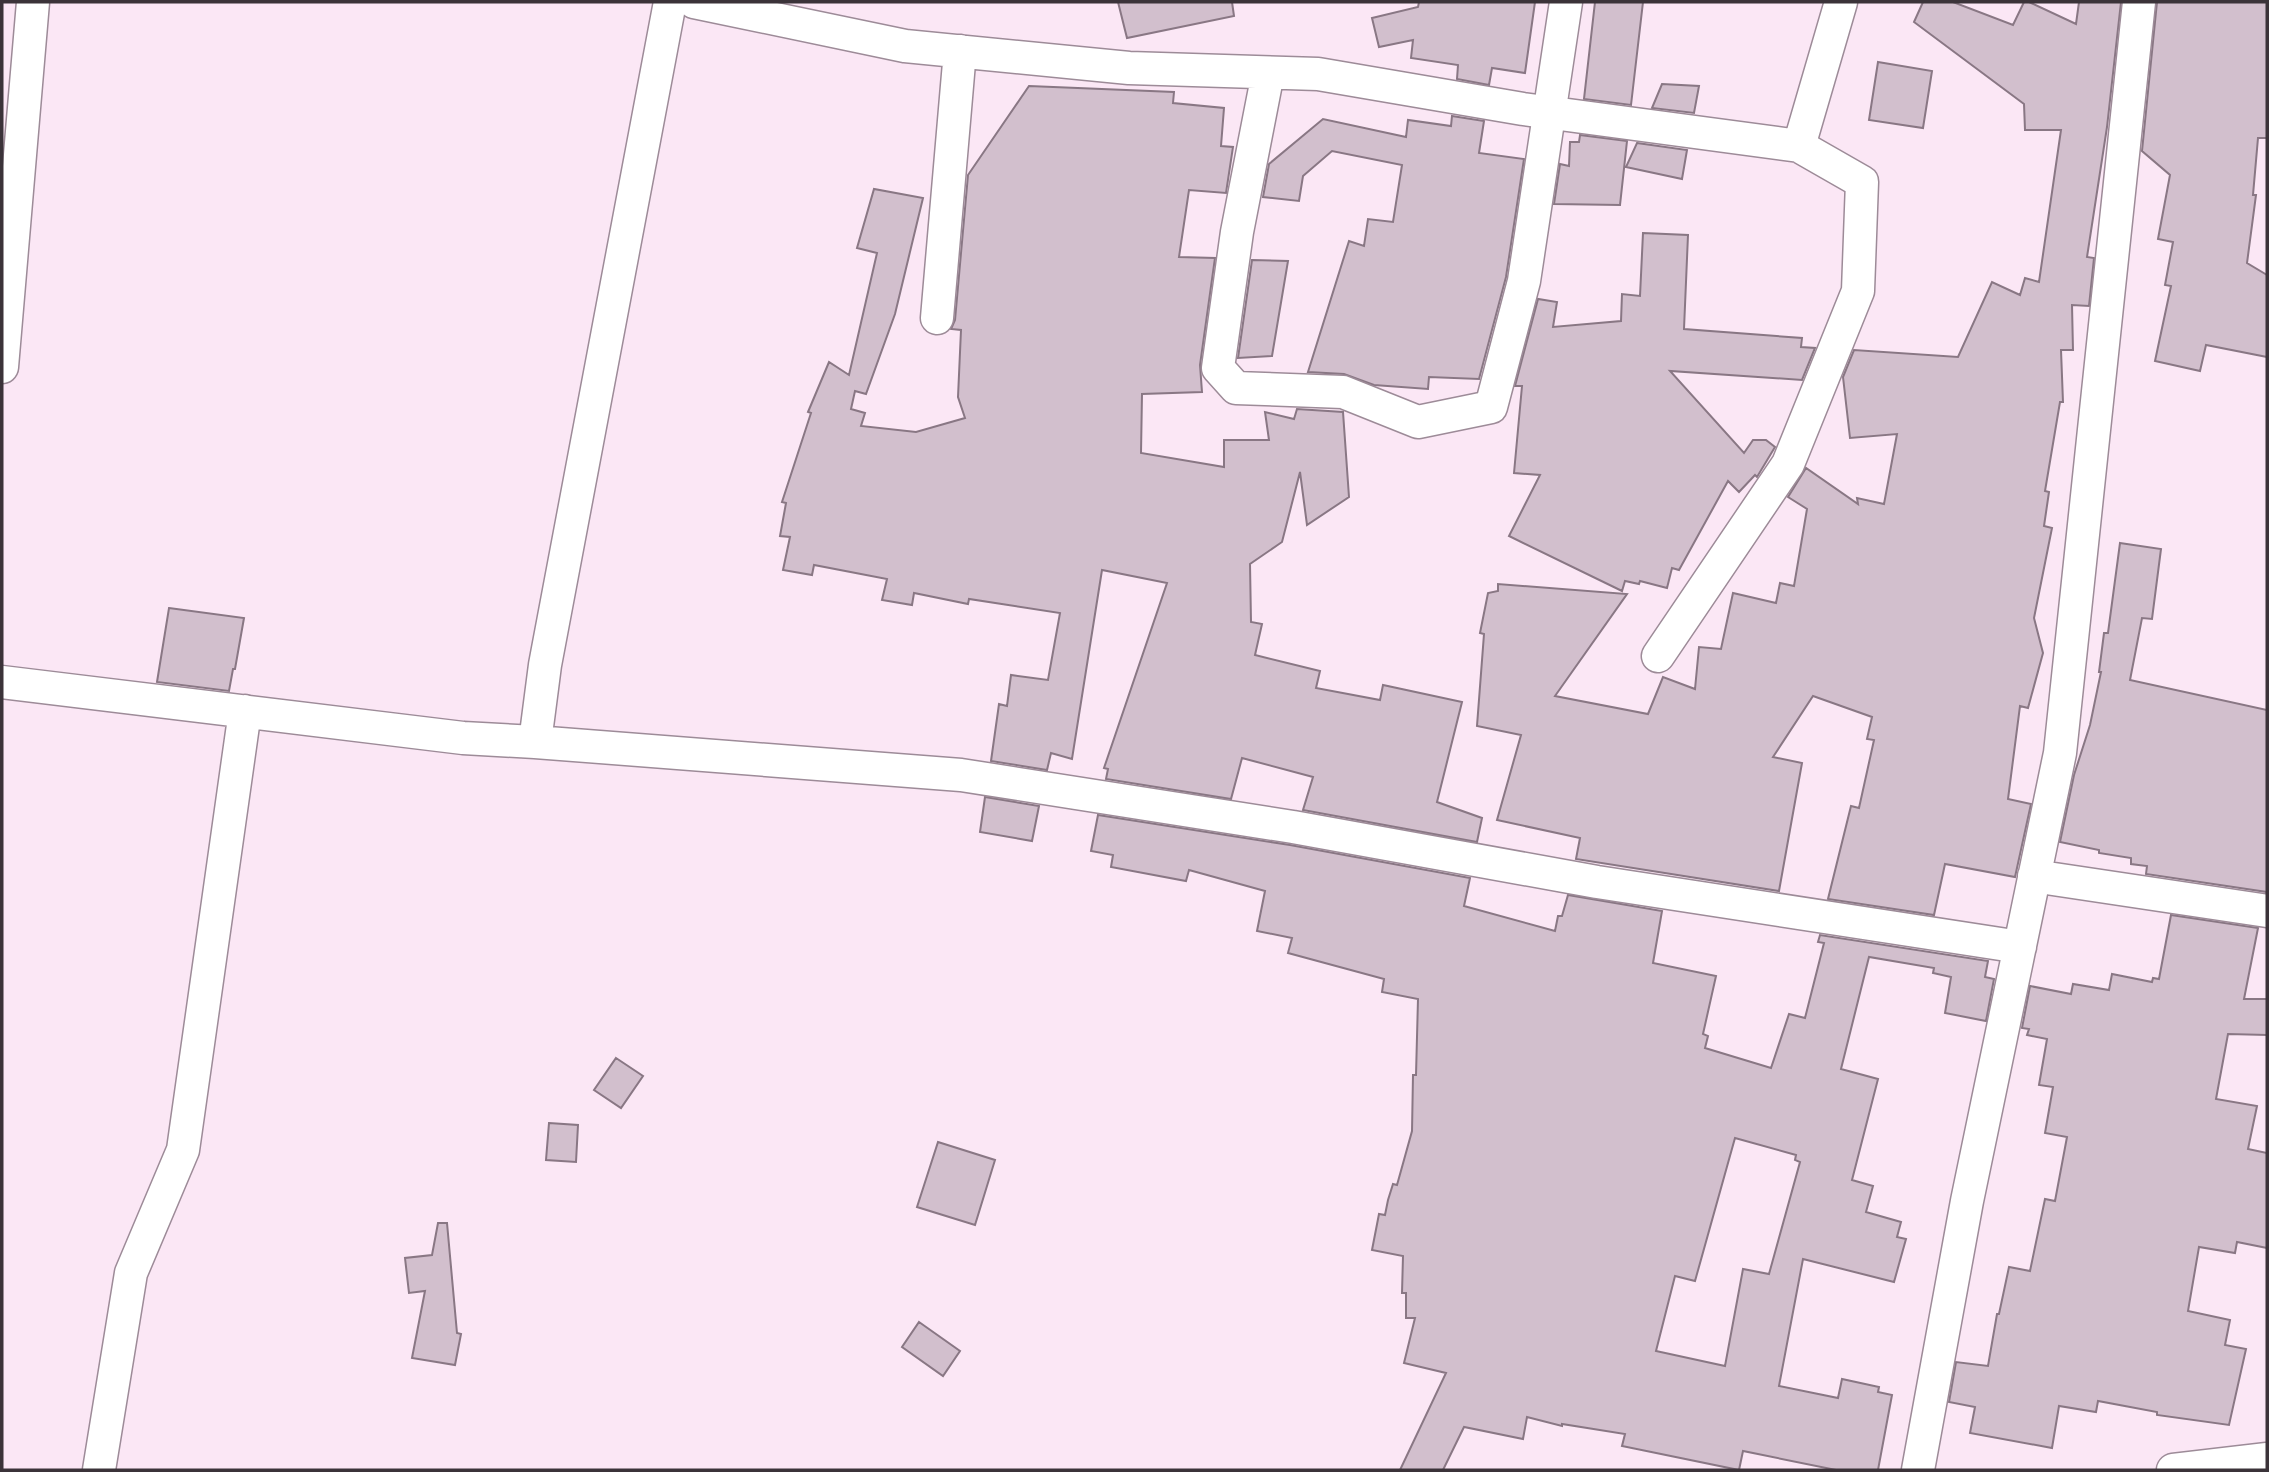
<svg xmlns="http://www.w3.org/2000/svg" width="2269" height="1472" font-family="'Alegreya Sans',sans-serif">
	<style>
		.building { fill: #d2bfcd; stroke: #897784; stroke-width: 2; fill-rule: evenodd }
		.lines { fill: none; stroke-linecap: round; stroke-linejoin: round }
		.street-casing { stroke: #9d8b98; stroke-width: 35 }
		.street { stroke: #fff; stroke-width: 32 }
	</style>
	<rect width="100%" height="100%" fill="#fbe7f5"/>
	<path class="building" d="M 1118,2 L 1232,2 L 1234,16 L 1127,38 Z
		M 1419,2 L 1535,2 L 1525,73 L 1492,68 L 1489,85 L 1457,79 L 1458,65 L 1411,58 L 1413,40 L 1379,47 L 1372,18 L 1418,7 Z
		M 1595,2 L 1643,2 L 1631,105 L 1584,99 Z
		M 1923,2 L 1953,2 L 2013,25 L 2024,2 L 2029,2 L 2076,24 L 2079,2 L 2121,2 L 2107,127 L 2087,257 L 2094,258 L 2089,306 L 2072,305 L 2073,350 L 2061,350 L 2063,402 L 2060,402 L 2045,491 L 2049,492 L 2044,526 L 2052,528 L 2034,618 L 2043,653 L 2028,708 L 2020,706 L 2008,799 L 2031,804 L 2015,877 L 1945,864 L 1934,915 L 1828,899 L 1851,806 L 1859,808 L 1874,740 L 1867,739 L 1872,717 L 1813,696 L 1773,757 L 1802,763 L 1779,891 L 1576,859 L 1580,838 L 1497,820 L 1521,735 L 1477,726 L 1484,634 L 1480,633 L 1488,593 L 1498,591 L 1498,584 L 1627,594 L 1555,696 L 1648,714 L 1663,677 L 1695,689 L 1699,647 L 1721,649 L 1733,593 L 1776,603 L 1780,583 L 1794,586 L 1807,509 L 1788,497 L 1806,468 L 1858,504 L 1857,498 L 1884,504 L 1897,434 L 1850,438 L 1843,377 L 1854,350 L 1958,357 L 1992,282 L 2020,295 L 2025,278 L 2039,282 L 2061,130 L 2025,130 L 2024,104 L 1914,22 Z
		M 2157,2 L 2267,2 L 2267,138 L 2258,138 L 2253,195 L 2256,195 L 2247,263 L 2267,275 L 2267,357 L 2206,345 L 2200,371 L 2155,361 L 2171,286 L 2165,285 L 2173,242 L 2158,239 L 2170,175 L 2142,151 Z
		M 1878,62 L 1932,71 L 1923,128 L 1869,120 Z
		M 1662,84 L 1699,86 L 1694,113 L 1652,108 Z
		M 1029,86 L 1174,92 L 1173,103 L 1224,108 L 1221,146 L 1233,147 L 1226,193 L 1189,190 L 1179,257 L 1215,258 L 1200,365 L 1202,392 L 1142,394 L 1141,453 L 1224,467 L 1224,440 L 1269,440 L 1265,412 L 1294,419 L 1297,409 L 1343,412 L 1349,497 L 1307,525 L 1300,472 L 1282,542 L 1250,564 L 1251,622 L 1262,624 L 1255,655 L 1320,671 L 1316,688 L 1380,700 L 1383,685 L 1462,702 L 1437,802 L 1482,818 L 1477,842 L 1303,810 L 1313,777 L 1242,758 L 1231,799 L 1106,779 L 1108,769 L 1104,768 L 1167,583 L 1102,570 L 1072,759 L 1051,753 L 1047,770 L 991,761 L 999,704 L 1007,706 L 1011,675 L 1048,680 L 1060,613 L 969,599 L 968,604 L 914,593 L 912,605 L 882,600 L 887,579 L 814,565 L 812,575 L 783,570 L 790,537 L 780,536 L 786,503 L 782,502 L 811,413 L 808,412 L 829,362 L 849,375 L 877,253 L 857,248 L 874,189 L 923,198 L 895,314 L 866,394 L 855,391 L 851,409 L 865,413 L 861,426 L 916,432 L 965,418 L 958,397 L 961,330 L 951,329 L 955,320 L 968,175 Z
		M 1452,116 L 1484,121 L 1479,153 L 1524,159 L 1506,277 L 1479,379 L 1429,377 L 1428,389 L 1374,385 L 1344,374 L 1308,372 L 1349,241 L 1364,246 L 1368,219 L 1393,222 L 1402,165 L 1332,151 L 1303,176 L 1299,201 L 1263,197 L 1269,164 L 1323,119 L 1406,137 L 1408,120 L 1451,126 Z
		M 1580,135 L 1627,141 L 1620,205 L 1554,204 L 1560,164 L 1569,166 L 1570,142 L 1579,142 Z
		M 1637,143 L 1687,150 L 1682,179 L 1626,167 Z
		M 1643,233 L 1688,235 L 1684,329 L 1802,338 L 1801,347 L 1815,348 L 1802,380 L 1670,371 L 1744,453 L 1753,440 L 1766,440 L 1775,447 L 1757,477 L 1755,475 L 1739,492 L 1728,481 L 1679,570 L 1672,568 L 1667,588 L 1640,581 L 1639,584 L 1625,581 L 1622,591 L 1509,536 L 1540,475 L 1514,473 L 1522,386 L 1515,386 L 1538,299 L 1557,302 L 1553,327 L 1621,321 L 1622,294 L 1640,296 Z
		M 1252,260 L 1288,261 L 1272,356 L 1238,358 Z
		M 2120,543 L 2161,549 L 2152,619 L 2142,618 L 2130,680 L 2267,710 L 2267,892 L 2146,874 L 2147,866 L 2131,864 L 2131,858 L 2099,853 L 2099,850 L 2060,842 L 2074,775 L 2090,725 L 2101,672 L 2099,672 L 2104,633 L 2108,633 Z
		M 169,608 L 244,618 L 235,669 L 233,669 L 229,691 L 157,682 Z
		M 985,797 L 1039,806 L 1032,841 L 980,832 Z
		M 1098,815 L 1290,845 L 1470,878 L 1464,906 L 1555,931 L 1558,916 L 1562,916 L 1568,895 L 1662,911 L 1653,963 L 1716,976 L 1703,1034 L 1708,1036 L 1705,1048 L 1771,1068 L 1789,1014 L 1805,1018 L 1824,943 L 1818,942 L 1820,935 L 1988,961 L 1985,977 L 1994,979 L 1986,1021 L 1945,1013 L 1951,977 L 1933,973 L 1934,968 L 1869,957 L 1841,1069 L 1878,1079 L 1852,1180 L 1873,1186 L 1866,1212 L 1901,1222 L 1897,1237 L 1906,1239 L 1894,1282 L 1803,1259 L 1779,1386 L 1838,1398 L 1842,1379 L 1879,1387 L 1878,1392 L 1892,1395 L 1878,1470 L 1836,1470 L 1743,1451 L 1739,1470 L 1622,1446 L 1625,1434 L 1562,1424 L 1562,1426 L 1527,1417 L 1523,1439 L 1464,1427 L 1443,1470 L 1400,1470 L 1446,1373 L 1404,1363 L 1415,1318 L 1406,1318 L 1406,1293 L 1402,1293 L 1403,1256 L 1372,1250 L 1379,1214 L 1385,1215 L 1388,1200 L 1393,1184 L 1397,1185 L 1412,1131 L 1413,1075 L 1416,1075 L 1418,999 L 1382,992 L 1384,979 L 1288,953 L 1292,938 L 1257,931 L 1265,891 L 1189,870 L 1186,881 L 1111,867 L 1113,855 L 1091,851 ZM 1735,1138 L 1796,1155 L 1795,1160 L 1800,1162 L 1769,1274 L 1743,1269 L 1725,1366 L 1656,1351 L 1675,1276 L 1695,1281 Z
		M 2171,915 L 2258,928 L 2244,999 L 2267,999 L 2267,1035 L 2228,1034 L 2216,1099 L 2257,1106 L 2248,1149 L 2267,1153 L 2267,1248 L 2237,1242 L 2235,1253 L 2199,1247 L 2188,1311 L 2230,1320 L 2225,1345 L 2246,1349 L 2229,1425 L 2157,1415 L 2157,1412 L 2098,1401 L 2096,1412 L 2059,1406 L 2052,1448 L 1970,1433 L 1975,1407 L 1949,1402 L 1956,1362 L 1988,1366 L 1997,1314 L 1999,1314 L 2009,1267 L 2030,1271 L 2045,1199 L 2055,1201 L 2067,1137 L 2045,1133 L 2053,1087 L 2039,1085 L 2047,1039 L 2027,1035 L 2029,1029 L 2022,1028 L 2030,986 L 2071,994 L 2073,984 L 2109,990 L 2112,974 L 2152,982 L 2153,978 L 2159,979 Z
		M 616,1058 L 643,1076 L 621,1108 L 594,1090 Z
		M 549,1123 L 578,1125 L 576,1162 L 546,1160 Z
		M 938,1142 L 995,1160 L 975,1225 L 917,1207 Z
		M 438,1223 L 447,1223 L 457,1333 L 461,1334 L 455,1365 L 412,1358 L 425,1291 L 409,1293 L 405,1258 L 432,1255 Z
		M 919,1322 L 960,1351 L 943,1376 L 902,1347 Z"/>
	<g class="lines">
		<defs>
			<path id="street" d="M 694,2 L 905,46 L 1129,68 L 1318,74 L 1523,109 L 1799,146 L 1862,182 L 1858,291 L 1788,464 L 1658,656
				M 1268,73 L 1237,232 L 1218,368 L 1236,388 L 1343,392 L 1418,422 L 1491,407 L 1524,281 L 1566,2
				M 1799,146 L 1841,2
				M 937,318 L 960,51
				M 2,367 L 33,2
				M 2,682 L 463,738 L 535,742 L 545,665 L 670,2
				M 535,742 L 961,775 L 1293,827 L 1597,882 L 2020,947
				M 2034,876 L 2267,911
				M 99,1470 L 131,1273 L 183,1150 L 245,711
				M 1918,1470 L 1967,1201 L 2060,753 L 2139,2
				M 2173,1470 L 2267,1459"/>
		</defs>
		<use href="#street" class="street-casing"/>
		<use href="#street" class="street"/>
	</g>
	<rect width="2269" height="1472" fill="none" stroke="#3b3339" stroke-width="7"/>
</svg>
